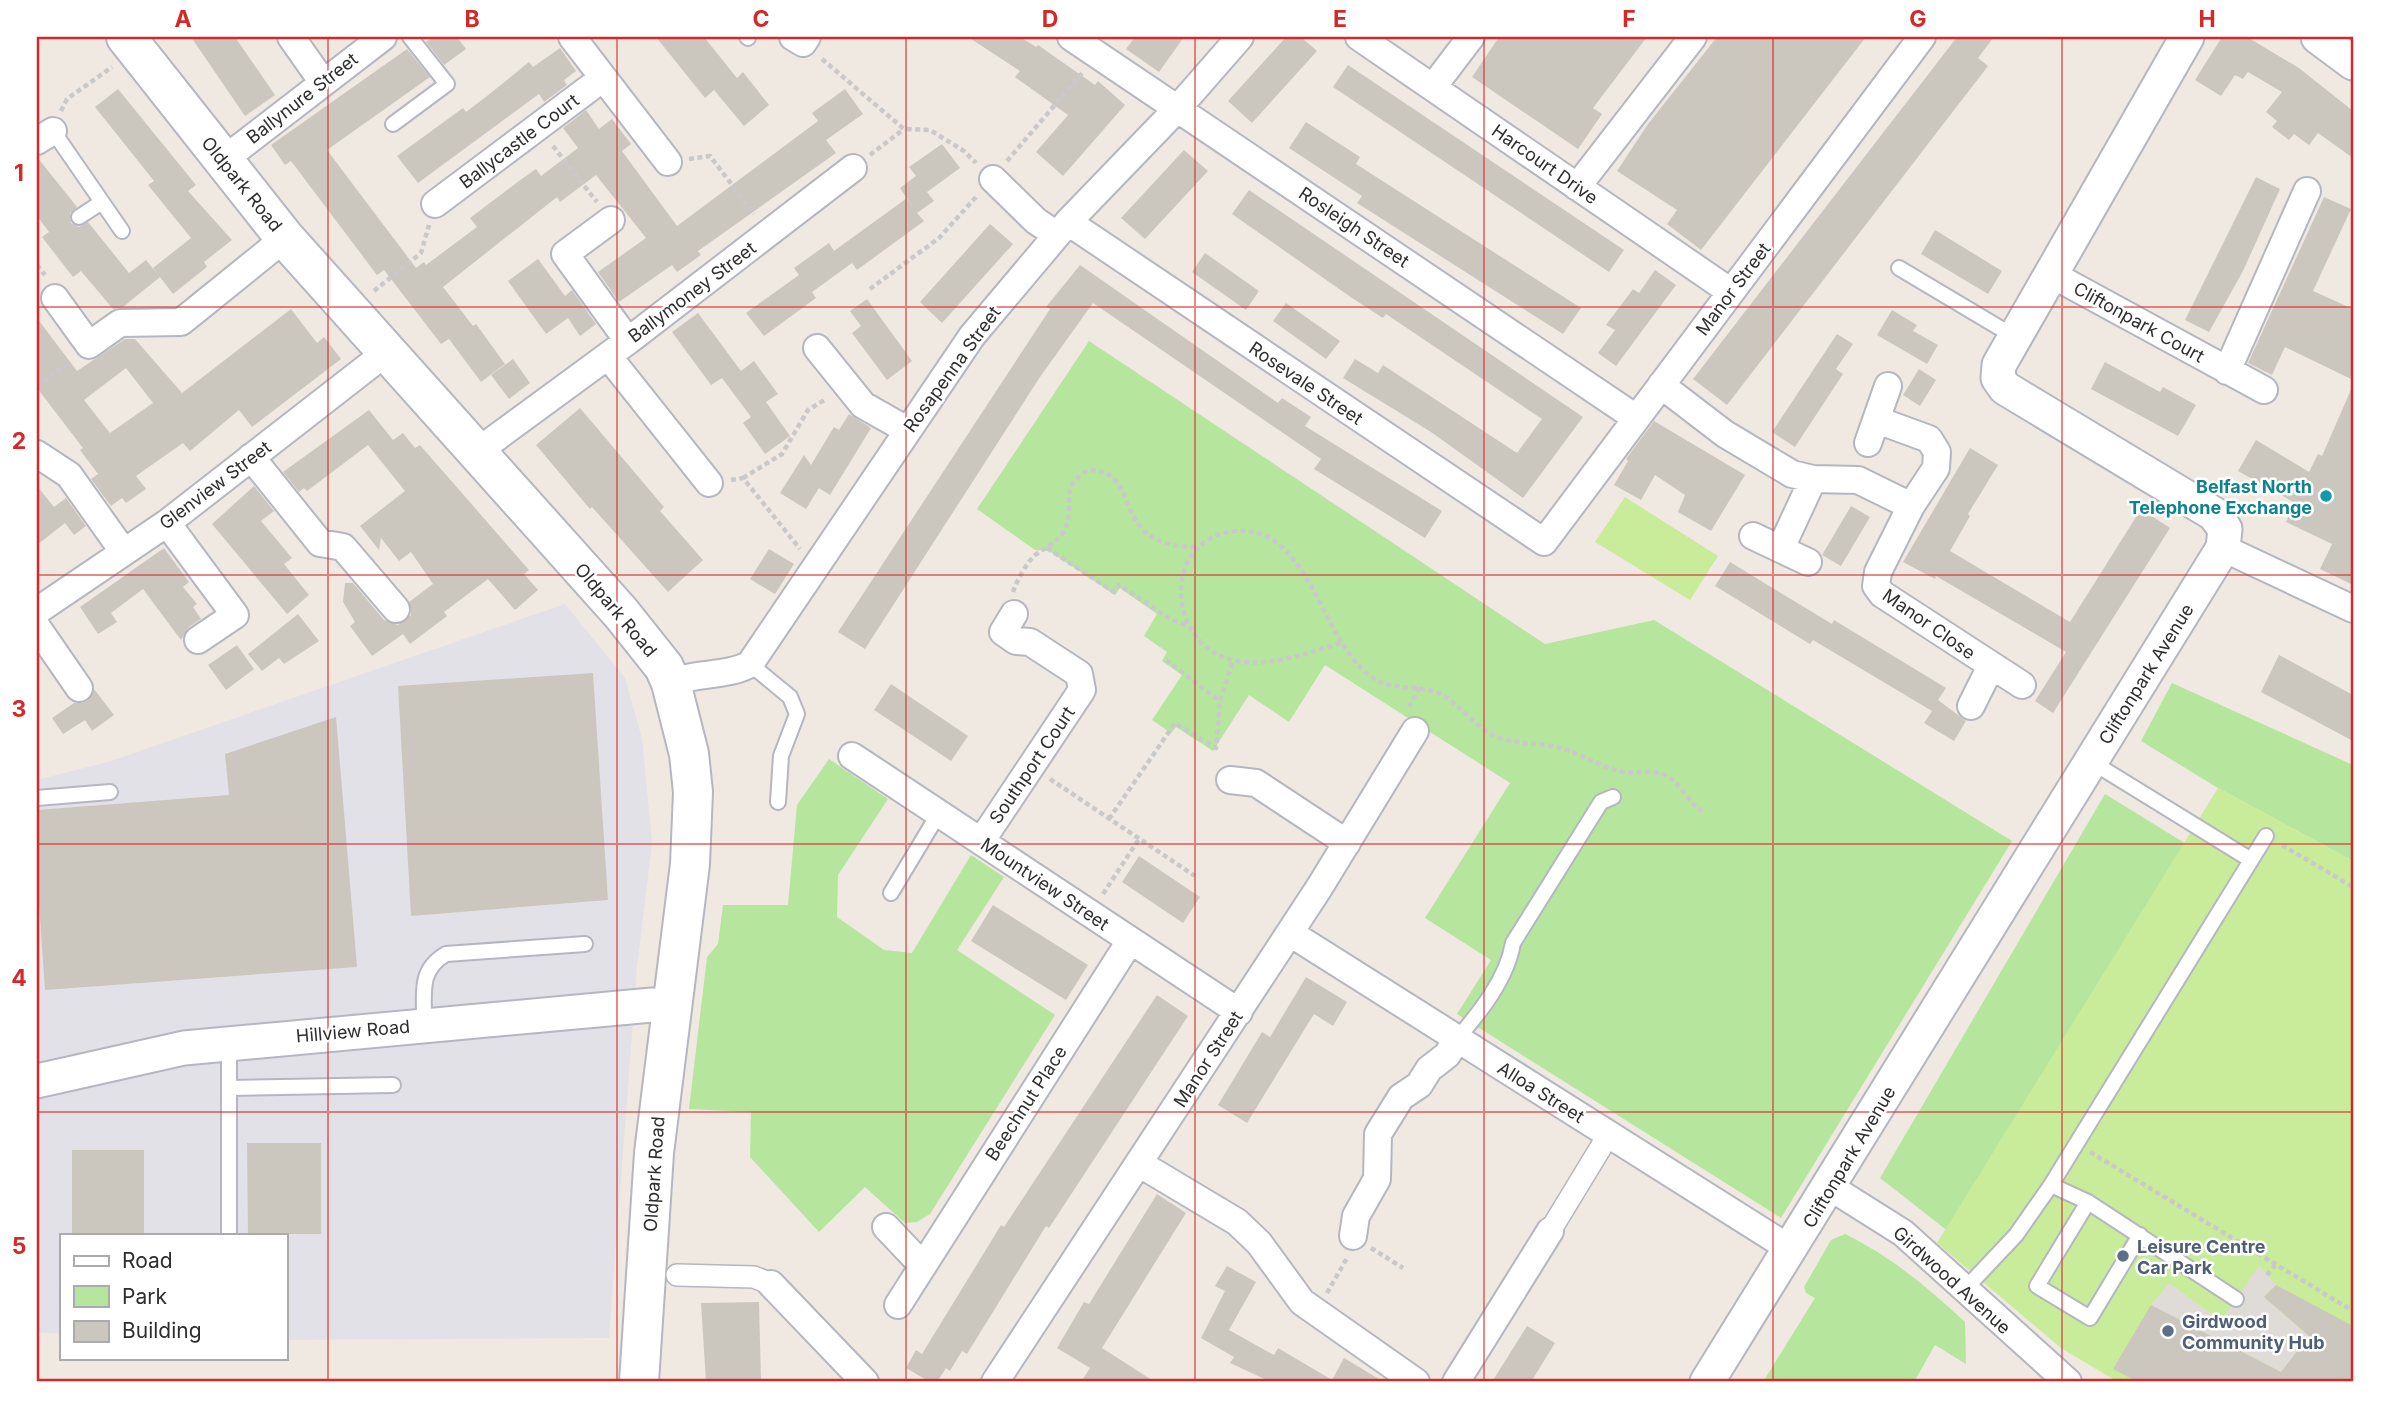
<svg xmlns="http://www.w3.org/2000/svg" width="2390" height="1419" font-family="Inter,sans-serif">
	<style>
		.industrial { fill: #e3e1e8 }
		.green { fill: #b6e59e }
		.pitch { fill: #c9ec9a }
		.plaza { fill: #dfdcd8 }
		.building { fill: #cbc7bf; fill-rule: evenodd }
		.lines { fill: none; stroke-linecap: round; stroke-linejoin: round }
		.service-casing { stroke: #b4b7c1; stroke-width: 18 }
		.pedestrian-casing { stroke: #b4b7c1; stroke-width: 24 }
		.minor-casing { stroke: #b4b7c1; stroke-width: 30 }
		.tertiary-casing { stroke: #b4b7c1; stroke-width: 37 }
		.secondary-casing { stroke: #b4b7c1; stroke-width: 42 }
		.path { stroke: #c9c9c9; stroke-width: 4.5; stroke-dasharray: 5 3.5; stroke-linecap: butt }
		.service { stroke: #fff; stroke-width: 14 }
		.pedestrian { stroke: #fff; stroke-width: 21 }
		.minor { stroke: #fff; stroke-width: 26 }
		.tertiary { stroke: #fff; stroke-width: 33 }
		.secondary { stroke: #fff; stroke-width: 38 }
		.grid { fill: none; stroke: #d62828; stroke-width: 2; stroke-opacity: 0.55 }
		.culture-dot { fill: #0f9aa8; stroke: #fff; stroke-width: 2.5 }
		.service-dot { fill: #5c6f8a; stroke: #fff; stroke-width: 2.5 }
		.labels { text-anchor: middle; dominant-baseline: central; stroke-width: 5; stroke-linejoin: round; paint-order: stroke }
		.street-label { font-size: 18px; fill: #2e2e2e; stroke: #fff }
		.culture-label { font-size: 18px; font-weight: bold; fill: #0d838f; stroke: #fff; text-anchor: end }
		.service-label { font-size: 18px; font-weight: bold; fill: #4e5e75; stroke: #fff; text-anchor: start }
		.neatline { fill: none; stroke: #d62828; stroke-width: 2.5 }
		.grid-label { font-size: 23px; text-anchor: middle; font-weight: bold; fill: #d62828 }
	</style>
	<rect width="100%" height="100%" fill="#efe9e1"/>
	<path class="industrial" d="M 565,604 L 625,678 L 642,738 L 652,843 L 637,968 L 609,1338 L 285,1340 L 285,1235 L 61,1235 L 61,1334 L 37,1332 L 37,780 L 111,761 Z"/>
	<path class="green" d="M 1089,341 L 1545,644 L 1654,620 L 2012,841 L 1781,1218 L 1457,1014 L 1491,960 L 1425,918 L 1510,783 L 1325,665 L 1289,722 L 1249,695 L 1213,751 L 1176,727 L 1171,733 L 1152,720 L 1182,675 L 1162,661 L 1167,652 L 1144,636 L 1157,614 L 1120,588 L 1115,595 L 1049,551 L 1035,550 L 977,509 Z
		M 2172,683 L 2353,765 L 2353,861 L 2218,788 L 2141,741 Z
		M 829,759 L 888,799 L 838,875 L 837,917 L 884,950 L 912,953 L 971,855 L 1004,877 L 957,950 L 1055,1015 L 930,1214 L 917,1222 L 905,1223 L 865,1187 L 819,1232 L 750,1157 L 751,1112 L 689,1109 L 707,957 L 718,944 L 723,905 L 788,905 L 797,805 Z
		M 2105,794 L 2209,858 L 1962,1242 L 1880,1178 Z
		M 1845,1234 C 1892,1257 1927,1287 1965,1322 L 1966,1364 L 1935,1345 L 1914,1382 L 1763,1382 L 1815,1298 L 1806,1293 L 1804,1287 L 1831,1240 Z"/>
	<path class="pitch" d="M 1625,497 L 1718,556 L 1690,600 L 1595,542 Z
		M 2218,788 L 2353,861 L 2353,1382 L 2118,1382 L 2061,1348 L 1937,1243 Z"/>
	<path class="plaza" d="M 2259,1266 L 2276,1285 L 2264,1297 L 2309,1336 L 2281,1372 L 2151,1305 L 2169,1283 L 2221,1321 Z"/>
	<path class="building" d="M 191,37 L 235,37 L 275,95 L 245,116 Z
		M 433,37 L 457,37 L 466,49 L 444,65 L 426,42 Z
		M 656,37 L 704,37 L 737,78 L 743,72 L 769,105 L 744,126 L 714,90 L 705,98 Z
		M 968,37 L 1020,37 L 1036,47 L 1038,45 L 1095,85 L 1098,81 L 1125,105 L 1063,176 L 1036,152 L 1068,115 L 1015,77 L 1020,71 Z
		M 1135,37 L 1184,37 L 1159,72 L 1126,49 Z
		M 1286,37 L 1301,37 L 1317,51 L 1252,123 L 1228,101 Z
		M 1499,37 L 1647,37 L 1593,108 L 1602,114 L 1578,149 L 1472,77 Z
		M 1717,37 L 1866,37 L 1701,250 L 1667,224 L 1677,210 L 1617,171 L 1648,124 Z
		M 1957,37 L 1994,37 L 1978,58 L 1988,66 L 1727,405 L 1693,379 Z
		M 2222,37 L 2247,37 L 2299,68 L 2353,111 L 2353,158 L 2318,133 L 2309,145 L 2294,134 L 2289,140 L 2272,127 L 2277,121 L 2266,112 L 2282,92 L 2248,72 L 2243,79 L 2235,75 L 2221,96 L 2195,80 Z
		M 560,48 L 576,71 L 564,80 L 567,85 L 544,102 L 539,94 L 418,183 L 397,156 L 463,108 L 466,112 L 487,96 L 529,62 L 533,67 Z
		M 407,49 L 430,77 L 327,150 L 416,268 L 424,262 L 426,265 L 477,227 L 470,218 L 519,181 L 536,169 L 541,176 L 578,148 L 563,128 L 586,110 L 599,129 L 612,119 L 631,144 L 622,151 L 677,226 L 818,121 L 812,113 L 845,89 L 863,114 L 826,140 L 836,153 L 698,251 L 701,255 L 677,272 L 672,265 L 619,302 L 598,272 L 646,238 L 596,175 L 560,202 L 557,197 L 443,287 L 473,326 L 476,324 L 505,364 L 481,382 L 449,339 L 441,344 L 384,270 L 377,275 L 291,161 L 285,165 L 271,145 Z
		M 1348,65 L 1624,250 L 1609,272 L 1333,87 Z
		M 118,89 L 196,185 L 188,191 L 232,240 L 204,262 L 207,267 L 173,294 L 153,268 L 191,238 L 148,185 L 154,181 L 95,107 Z
		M 1306,122 L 1360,157 L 1356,164 L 1581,308 L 1563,334 L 1357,203 L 1362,196 L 1289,148 Z
		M 942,144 L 960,168 L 927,192 L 934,201 L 917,213 L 924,221 L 857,270 L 852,263 L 830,279 L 812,292 L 816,298 L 764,336 L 746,313 L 799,275 L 794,268 L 829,243 L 834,251 L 907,198 L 914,209 L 900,188 L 916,176 L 909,167 Z
		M 1184,150 L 1208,171 L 1145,239 L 1121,218 Z
		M 37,157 L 77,207 L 70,213 L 71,223 L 79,227 L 88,222 L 129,273 L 146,260 L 160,277 L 123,307 L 113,309 L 81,271 L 73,277 L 42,237 L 49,232 L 37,216 Z
		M 2256,177 L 2280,189 L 2243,271 L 2209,332 L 2185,320 Z
		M 1249,190 L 1583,417 L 1523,498 L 1431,432 L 1343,378 L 1355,359 L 1378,373 L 1383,365 L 1517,453 L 1542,419 L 1386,314 L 1383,318 L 1352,298 L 1232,214 Z
		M 2324,197 L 2351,209 L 2313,291 L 2353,309 L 2353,380 L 2285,347 L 2272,375 L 2248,363 Z
		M 990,224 L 1013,244 L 942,323 L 920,302 Z
		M 1935,230 L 2002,271 L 1988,294 L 1921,254 Z
		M 1205,253 L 1259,291 L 1246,310 L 1192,272 Z
		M 538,259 L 565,296 L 572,290 L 596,324 L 580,336 L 568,318 L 546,334 L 508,281 Z
		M 1080,265 L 1278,403 L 1282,398 L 1311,417 L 1305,426 L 1442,511 L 1425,538 L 1314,469 L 1321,459 L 1093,303 L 1040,377 L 865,649 L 838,632 L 1050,309 L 1046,307 Z
		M 1655,270 L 1676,285 L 1616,366 L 1598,353 L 1615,330 L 1606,325 L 1633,289 L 1639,293 Z
		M 867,299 L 912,361 L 887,380 L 852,333 L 861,326 L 850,311 Z
		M 1286,303 L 1340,341 L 1326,359 L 1273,321 Z
		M 291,309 L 317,343 L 324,337 L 341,359 L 252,427 L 239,410 L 190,451 L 183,443 L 136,476 L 146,489 L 126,503 L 122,498 L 111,506 L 91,479 L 98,474 L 80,450 L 83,448 L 37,388 L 37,318 L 77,371 L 125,339 L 135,339 L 182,393 ZM 126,368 L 153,403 L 110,433 L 84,400 Z
		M 1892,310 L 1917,325 L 1913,331 L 1938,345 L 1927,364 L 1877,335 Z
		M 698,313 L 741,371 L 754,361 L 778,394 L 766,402 L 790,436 L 765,454 L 743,423 L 751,417 L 722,378 L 711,385 L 672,332 Z
		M 1837,334 L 1853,344 L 1836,369 L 1843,374 L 1795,447 L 1772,432 Z
		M 513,359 L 530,383 L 509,399 L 491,375 Z
		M 2105,362 L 2160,392 L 2163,387 L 2196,405 L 2178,436 L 2091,389 Z
		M 1919,369 L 1936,380 L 1920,406 L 1903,395 Z
		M 2353,385 L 2353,585 L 2320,569 L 2332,544 L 2286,522 L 2295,503 L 2238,471 L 2256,440 L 2309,472 L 2318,454 L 2322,456 Z
		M 580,408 L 664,507 L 660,511 L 703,560 L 668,592 L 592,507 L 590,509 L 536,445 Z
		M 369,410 L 393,440 L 403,433 L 415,448 L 420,445 L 529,570 L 524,574 L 538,590 L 515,610 L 488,579 L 444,612 L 447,616 L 410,644 L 403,634 L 372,656 L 350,626 L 355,622 L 343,602 L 345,583 L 353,583 L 384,620 L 398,625 L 411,615 L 409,602 L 433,584 L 411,552 L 399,561 L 381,538 L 379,550 L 360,526 L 405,491 L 368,445 L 307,491 L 304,488 L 299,492 L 283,472 Z
		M 849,414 L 871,428 L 830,495 L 819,488 L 806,509 L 780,493 L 804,455 L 811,465 L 834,427 L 839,430 Z
		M 1654,421 L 1745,475 L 1711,531 L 1678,512 L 1685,495 L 1655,475 L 1641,500 L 1614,485 L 1628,461 L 1626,459 Z
		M 1970,448 L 1998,465 L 1968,514 L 1970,516 L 1950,551 L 2070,622 L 2141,509 L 2170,528 L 2053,713 L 2035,701 L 2066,652 L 1936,576 L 1935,579 L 1903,562 Z
		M 37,486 L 54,507 L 66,498 L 86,526 L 74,535 L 65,523 L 37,545 Z
		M 254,486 L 274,511 L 261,521 L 292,558 L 284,564 L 309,595 L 287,614 L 212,524 Z
		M 1851,506 L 1870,517 L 1841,566 L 1822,555 Z
		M 164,548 L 189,582 L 183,587 L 197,604 L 193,607 L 201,619 L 189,627 L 181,640 L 143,589 L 111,613 L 117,622 L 98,634 L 80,607 Z
		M 769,549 L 794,564 L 775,594 L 750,579 Z
		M 1730,562 L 1832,624 L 1834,620 L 1946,688 L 1938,700 L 1966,721 L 1954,741 L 1924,723 L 1932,711 L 1813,640 L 1810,644 L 1715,586 Z
		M 298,614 L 319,641 L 284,664 L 279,658 L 262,671 L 248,654 Z
		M 237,645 L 254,669 L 226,690 L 208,665 Z
		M 2279,655 L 2353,695 L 2353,741 L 2261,692 Z
		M 593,673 L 608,900 L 411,916 L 398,686 Z
		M 891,684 L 968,736 L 951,761 L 874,710 Z
		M 94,689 L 114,715 L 92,731 L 85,720 L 63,734 L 52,718 L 74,703 L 87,701 Z
		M 336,717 L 357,967 L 45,990 L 37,874 L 37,810 L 229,795 L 225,754 Z
		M 1139,856 L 1200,897 L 1183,923 L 1122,882 Z
		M 993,905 L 1088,965 L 1066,1000 L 971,941 Z
		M 1306,977 L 1347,1002 L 1333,1026 L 1314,1014 L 1247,1123 L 1218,1105 L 1262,1032 L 1270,1037 Z
		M 1157,995 L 1188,1016 L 1049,1228 L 1046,1226 L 967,1354 L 962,1351 L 950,1371 L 946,1368 L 937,1382 L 930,1382 L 906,1368 L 916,1350 L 922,1354 L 1001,1225 L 1004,1227 Z
		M 247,1143 L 321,1143 L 321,1234 L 248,1234 Z
		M 72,1150 L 144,1150 L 144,1235 L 72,1235 Z
		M 1157,1194 L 1186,1213 L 1102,1348 L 1155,1382 L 1081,1382 L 1090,1368 L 1057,1348 L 1084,1302 L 1089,1304 Z
		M 1227,1266 L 1256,1282 L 1229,1330 L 1274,1355 L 1278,1348 L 1332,1380 L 1344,1358 L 1384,1382 L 1271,1382 L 1230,1363 L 1234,1357 L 1201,1338 L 1225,1291 L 1215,1286 Z
		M 2276,1285 L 2353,1326 L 2353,1382 L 2138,1382 L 2113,1369 L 2151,1305 L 2281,1372 L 2309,1336 L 2264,1297 Z
		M 759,1302 L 761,1382 L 706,1382 L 701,1303 Z
		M 1527,1326 L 1555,1343 L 1531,1382 L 1492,1382 Z"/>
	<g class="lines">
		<defs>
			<path id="service" d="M 747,37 L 748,38
				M 393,124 L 447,84 L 410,37
				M 53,131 L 122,231
				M 79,217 L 102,202
				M 1899,268 L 2015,337
				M 750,664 L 790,697 L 797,714 L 781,756 L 778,802
				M 2092,762 L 2251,860
				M 37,798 L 110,792
				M 891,893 L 939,813
				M 424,1025 C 425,995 417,971 446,954 L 585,944
				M 1457,1039 C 1480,1012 1507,979 1513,943 L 1601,802 L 1613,797
				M 229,1043 L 229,1235
				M 229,1088 L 393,1085
				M 2051,1185 L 2088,1202 L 2236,1299
				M 2088,1202 L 2037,1286 L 2090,1318 L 2140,1235
				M 1966,1288 L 2016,1235 L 2051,1185 L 2266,836"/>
			<path id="pedestrian" d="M 1550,1231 L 1609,1134
				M 677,1275 L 754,1277 L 771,1284"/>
			<path id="minor" d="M 291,37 L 322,81
				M 572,37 L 668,162
				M 793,37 L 803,43 L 807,37
				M 1071,37 L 1636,418
				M 1359,37 L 1731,292
				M 1433,87 L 1471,37
				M 37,141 L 53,131
				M 222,161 L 383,37
				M 993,179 L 1036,221 L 1057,235
				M 1577,187 L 1693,37
				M 435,204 L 603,78
				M 611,220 L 565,254 L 628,341
				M 1068,222 L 1544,542 L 1922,37
				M 2051,274 L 2264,390
				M 55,298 L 89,345 L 120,323 L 181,322 L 285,238
				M 817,348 L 863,405 L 907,430
				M 608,356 L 709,483
				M 2227,371 L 2307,191
				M 1661,385 L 1725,434 L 1792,474 L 1813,479 L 1858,480 L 1911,506
				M 1877,420 L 1929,439 L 1937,452 L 1936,468 L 1911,506 L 1878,572 L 1876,586 L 1882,594 L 2022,685
				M 1868,443 L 1888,386
				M 478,451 L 628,341 L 853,168
				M 37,454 L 69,475 L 123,551
				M 251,457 L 320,543 L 343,547 L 396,609
				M 167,523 L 235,615 L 198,640
				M 1753,536 L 1808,562
				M 1781,548 L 1813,479
				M 2223,548 L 2353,609
				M 37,611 L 167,523 L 388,351
				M 37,627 L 79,688
				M 671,683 C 695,672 727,677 750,664 L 972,336 L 1068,222 L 1178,108 L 1240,37
				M 1971,706 L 1991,666
				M 852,756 L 1239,1012
				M 1230,780 L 1256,783 L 1347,843
				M 982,840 L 1082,690 L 1079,674 L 1030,642 L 1016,641 L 1003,632 L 1014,614
				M 1290,933 L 1792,1250
				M 1140,1164 L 1237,1222 L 1259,1243 L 1302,1302 L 1416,1382
				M 1830,1187 L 1903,1233 L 2068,1382
				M 886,1227 L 923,1266
				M 1353,1236 L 1356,1216 L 1377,1179 L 1378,1134 L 1401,1097 L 1419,1085 L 1429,1069 L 1447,1055 L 1457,1039
				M 771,1284 L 865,1382
				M 898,1305 L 1130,941
				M 995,1382 L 1319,888 L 1415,731
				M 1456,1382 L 1550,1231"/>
			<path id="tertiary" d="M 2318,37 L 2353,63
				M 37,1081 L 184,1048 L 652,1005 L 672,1006
				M 1707,1382 L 2223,548 L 2225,529 L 2214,514 L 2005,388 L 1998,378 L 1999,365 L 2187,37"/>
			<path id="secondary" d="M 126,37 L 285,238 L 621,613 L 664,667 L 671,683 L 689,754 L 693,792 L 690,864 L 654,1153 L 639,1382"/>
		</defs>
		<use href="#service" class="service-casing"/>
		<use href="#pedestrian" class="pedestrian-casing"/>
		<use href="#minor" class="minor-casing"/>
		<use href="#tertiary" class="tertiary-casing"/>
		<use href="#secondary" class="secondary-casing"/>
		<path class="path" d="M 822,59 L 904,129 L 930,130 L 964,151 L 976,163
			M 61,111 L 67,99 L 112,67
			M 553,146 L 597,202
			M 870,155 L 904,129
			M 689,159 L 710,156 L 754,214
			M 1007,161 L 1083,72
			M 37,265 L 45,275
			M 870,289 L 939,238 L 976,197
			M 374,291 L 421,253 L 429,225
			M 37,387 L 70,361
			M 743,478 L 782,454 L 808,410 L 826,399
			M 731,480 L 743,478 L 800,549
			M 1047,548 L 1114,592 L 1119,585 L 1172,620 L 1187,625
			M 1013,592 C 1016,582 1027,562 1035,555 C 1046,547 1057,543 1064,531 C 1077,505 1056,490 1088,470 C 1146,470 1105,548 1198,547
			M 1340,643 C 1309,653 1270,667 1237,661 C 1164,648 1160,534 1239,531 C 1312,528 1321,647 1376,680 C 1393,690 1419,685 1438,693 C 1460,703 1475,728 1497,737 C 1517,745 1539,742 1559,748 C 1582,753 1600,768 1623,772 C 1639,774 1656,768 1670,778 C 1683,787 1688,802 1702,811
			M 1166,660 L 1220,701
			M 1409,707 L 1419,688
			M 1050,779 L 1195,876
			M 1109,819 L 1175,723 L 1216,748 L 1220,701 L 1233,660
			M 2282,845 L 2353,887
			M 1103,894 L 1139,839
			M 2090,1152 L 2353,1311
			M 1371,1248 L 1403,1268
			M 2267,1275 L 2275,1265
			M 1327,1293 L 1347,1258"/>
		<use href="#service" class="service"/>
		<use href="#pedestrian" class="pedestrian"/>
		<use href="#minor" class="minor"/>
		<use href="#tertiary" class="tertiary"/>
		<use href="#secondary" class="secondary"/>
	</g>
	<path class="grid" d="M 328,37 L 328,1382M 617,37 L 617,1382M 906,37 L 906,1382M 1195,37 L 1195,1382M 1484,37 L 1484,1382M 1773,37 L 1773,1382M 2062,37 L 2062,1382M 37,307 L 2353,307M 37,575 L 2353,575M 37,844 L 2353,844M 37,1112 L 2353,1112"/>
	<circle class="culture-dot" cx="2326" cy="496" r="7"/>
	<g class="service-dot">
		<circle cx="2123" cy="1256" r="7"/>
		<circle cx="2168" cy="1331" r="7"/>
	</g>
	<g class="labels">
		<g class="street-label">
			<text transform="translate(302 98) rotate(-38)">Ballynure Street</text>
			<text transform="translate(519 141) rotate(-37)">Ballycastle Court</text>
			<text transform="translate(1545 164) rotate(35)">Harcourt Drive</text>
			<text transform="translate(242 184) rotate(51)">Oldpark Road</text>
			<text transform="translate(1354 227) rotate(34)">Rosleigh Street</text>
			<text transform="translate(1733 289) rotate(-53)">Manor Street</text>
			<text transform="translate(692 292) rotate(-37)">Ballymoney Street</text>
			<text transform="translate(2139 322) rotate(29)">Cliftonpark Court</text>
			<text transform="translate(952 369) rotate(-54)">Rosapenna Street</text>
			<text transform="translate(1306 383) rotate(34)">Rosevale Street</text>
			<text transform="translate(215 485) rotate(-37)">Glenview Street</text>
			<text transform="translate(616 610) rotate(50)">Oldpark Road</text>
			<text transform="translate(1929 624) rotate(35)">Manor Close</text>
			<text transform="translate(2146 674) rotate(-58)">Cliftonpark Avenue</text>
			<text transform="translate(1032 765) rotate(-56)">Southport Court</text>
			<text transform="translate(1045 884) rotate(34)">Mountview Street</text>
			<text transform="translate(353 1031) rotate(-5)">Hillview Road</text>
			<text transform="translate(1208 1059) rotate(-57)">Manor Street</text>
			<text transform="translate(1541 1092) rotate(32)">Alloa Street</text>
			<text transform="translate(1026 1103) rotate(-57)">Beechnut Place</text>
			<text transform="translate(1849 1157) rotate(-59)">Cliftonpark Avenue</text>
			<text transform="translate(654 1174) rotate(-86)">Oldpark Road</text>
			<text transform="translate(1952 1280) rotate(42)">Girdwood Avenue</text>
		</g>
		<g class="culture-label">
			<text x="2312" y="486">Belfast North<tspan x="2312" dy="21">Telephone Exchange</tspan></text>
		</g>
		<g class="service-label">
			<text x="2137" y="1246">Leisure Centre<tspan x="2137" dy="21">Car Park</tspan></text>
			<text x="2182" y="1321">Girdwood<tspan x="2182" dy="21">Community Hub</tspan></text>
		</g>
	</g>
	<rect width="2390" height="1419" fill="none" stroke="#ffffff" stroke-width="77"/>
	<rect x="60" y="1234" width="228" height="126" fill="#ffffff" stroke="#ababab" stroke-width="2"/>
	<rect x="74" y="1256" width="35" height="10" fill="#ffffff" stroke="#ababab" stroke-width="2"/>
	<text x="122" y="1268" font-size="21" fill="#2e2e2e">Road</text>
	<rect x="74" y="1286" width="35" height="21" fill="#b6e59e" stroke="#ababab" stroke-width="2"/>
	<text x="122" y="1304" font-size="21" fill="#2e2e2e">Park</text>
	<rect x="74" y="1321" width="35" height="21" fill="#cbc7bf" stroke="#ababab" stroke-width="2"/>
	<text x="122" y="1338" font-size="21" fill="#2e2e2e">Building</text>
	<rect x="38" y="38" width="2314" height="1342" class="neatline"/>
	<g class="grid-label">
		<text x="183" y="27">A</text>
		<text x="472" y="27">B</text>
		<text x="761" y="27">C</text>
		<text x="1050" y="27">D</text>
		<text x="1340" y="27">E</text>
		<text x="1629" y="27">F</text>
		<text x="1918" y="27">G</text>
		<text x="2207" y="27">H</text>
		<text x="19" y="181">1</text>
		<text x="19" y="449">2</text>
		<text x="19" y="717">3</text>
		<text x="19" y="986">4</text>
		<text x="19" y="1254">5</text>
	</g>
</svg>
